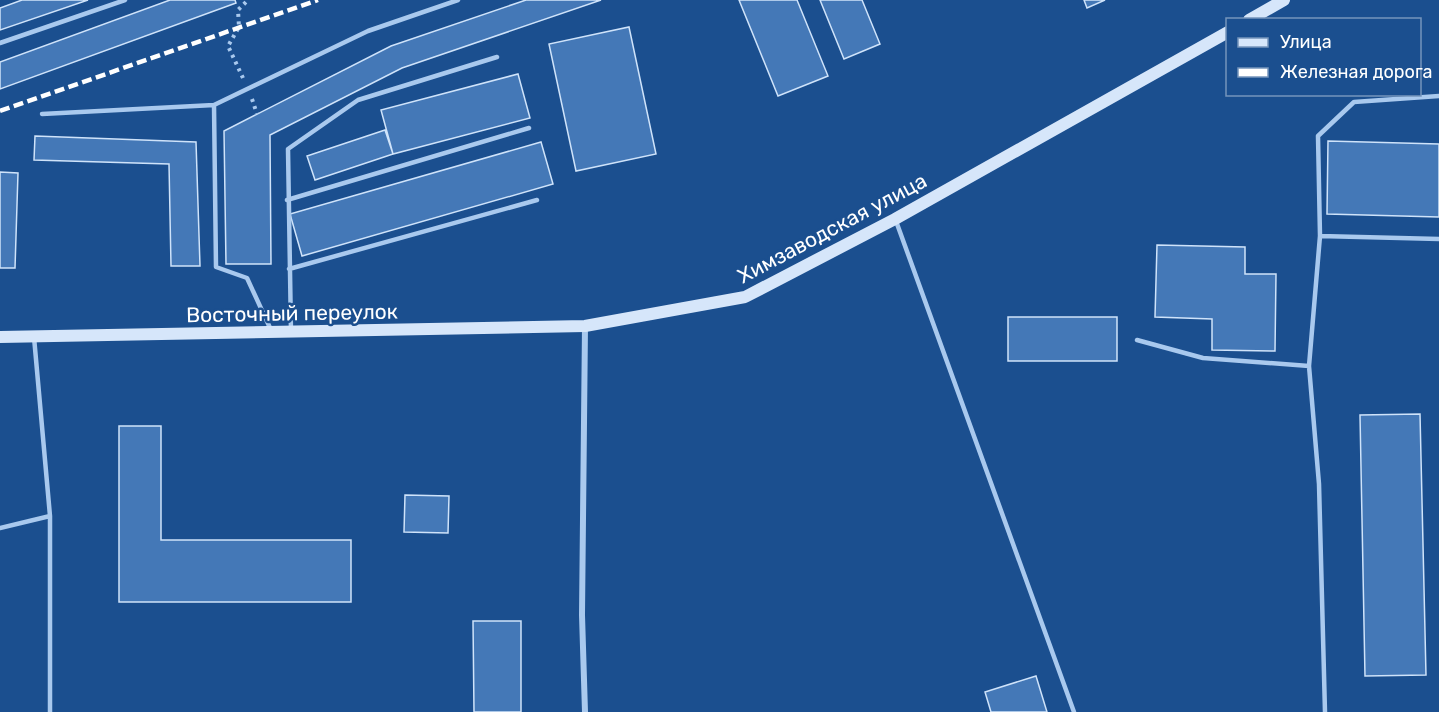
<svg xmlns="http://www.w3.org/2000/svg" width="1439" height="712" font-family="Rubik,sans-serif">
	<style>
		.building { fill: #4478b7; stroke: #cfe3fa; stroke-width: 1.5 }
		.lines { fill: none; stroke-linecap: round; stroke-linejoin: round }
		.path { stroke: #a9c9ee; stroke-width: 4; stroke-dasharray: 3 4.5; stroke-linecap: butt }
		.lane { stroke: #a9c9ee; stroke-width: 4.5 }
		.street { stroke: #a9c9ee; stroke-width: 6 }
		.secondary { stroke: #d6e6fa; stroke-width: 12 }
		.rail { stroke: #fff; stroke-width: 4.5; stroke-dasharray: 10 4.5; stroke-linecap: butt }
		.labels { text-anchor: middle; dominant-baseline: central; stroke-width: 5; stroke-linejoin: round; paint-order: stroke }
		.street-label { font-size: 21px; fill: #fff; stroke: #1b4f8f }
	</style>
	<rect width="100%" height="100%" fill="#1b4f8f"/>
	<path class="building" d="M 22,0 L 88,0 L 0,30 L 0,8 Z
		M 170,0 L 235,0 L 236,3 L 0,89 L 0,62 Z
		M 526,0 L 601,0 L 402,68 L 270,135 L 271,264 L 226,264 L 224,131 L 391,46 Z
		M 739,0 L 797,0 L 828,76 L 778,96 Z
		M 820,0 L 862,0 L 880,44 L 844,59 Z
		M 1084,0 L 1105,0 L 1087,8 Z
		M 629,27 L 656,154 L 576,171 L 549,44 Z
		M 518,74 L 530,118 L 393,154 L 381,110 Z
		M 385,130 L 393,154 L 315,180 L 307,156 Z
		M 35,136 L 196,142 L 200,266 L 171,266 L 169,164 L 34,160 Z
		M 1328,141 L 1439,144 L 1439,217 L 1327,214 Z
		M 541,142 L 553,184 L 302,256 L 290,214 Z
		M 0,172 L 18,173 L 15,268 L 0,268 Z
		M 1157,245 L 1245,247 L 1245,274 L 1276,274 L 1275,351 L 1212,350 L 1212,319 L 1155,317 Z
		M 1008,317 L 1117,317 L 1117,361 L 1008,361 Z
		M 1420,414 L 1426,675 L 1365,676 L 1360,415 Z
		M 119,426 L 161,426 L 161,540 L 351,540 L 351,602 L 119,602 Z
		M 405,495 L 449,496 L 448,533 L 404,532 Z
		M 473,621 L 521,621 L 521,712 L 474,712 Z
		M 1036,676 L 1047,712 L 991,712 L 985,692 Z"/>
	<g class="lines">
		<path class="path" d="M 243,78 L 228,46 L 239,27 L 238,10 L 248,0
			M 252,99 L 257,114"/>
		<path class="lane" d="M 0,43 L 125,0
			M 214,105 L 216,267 L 247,278 L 271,330
			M 42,114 L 214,105 L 368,31 L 458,0
			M 287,200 L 529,128
			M 896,221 L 1074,712
			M 1320,236 L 1439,239
			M 289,269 L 537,200
			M 291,332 L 288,149 L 358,100 L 497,57
			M 34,337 L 50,516 L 50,712
			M 1137,340 L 1203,358 L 1309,366
			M 0,528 L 50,516
			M 1325,712 L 1319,484 L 1309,366 L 1320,236 L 1318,136 L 1354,102 L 1439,96"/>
		<path class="street" d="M 585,326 L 582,615 L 585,712"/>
		<path class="secondary" d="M 1249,20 L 1284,0
			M 0,337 L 585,326 L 745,297 L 895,219 L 1228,32"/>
		<path class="rail" d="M 0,111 L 318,0"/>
	</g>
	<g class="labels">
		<g class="street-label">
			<text transform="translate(832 228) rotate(-28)">Химзаводская улица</text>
			<text transform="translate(292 313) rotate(-1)">Восточный переулок</text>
		</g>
	</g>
	<rect x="1226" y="18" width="195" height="78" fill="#1b4f8f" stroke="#7695bc" stroke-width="1.5"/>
	<rect x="1238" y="38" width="30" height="9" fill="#d6e6fa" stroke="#7695bc" stroke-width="1.5"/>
	<text x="1280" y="48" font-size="18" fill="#ffffff">Улица</text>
	<rect x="1238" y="68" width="30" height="9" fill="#ffffff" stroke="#7695bc" stroke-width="1.5"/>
	<text x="1280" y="78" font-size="18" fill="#ffffff">Железная дорога</text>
</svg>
